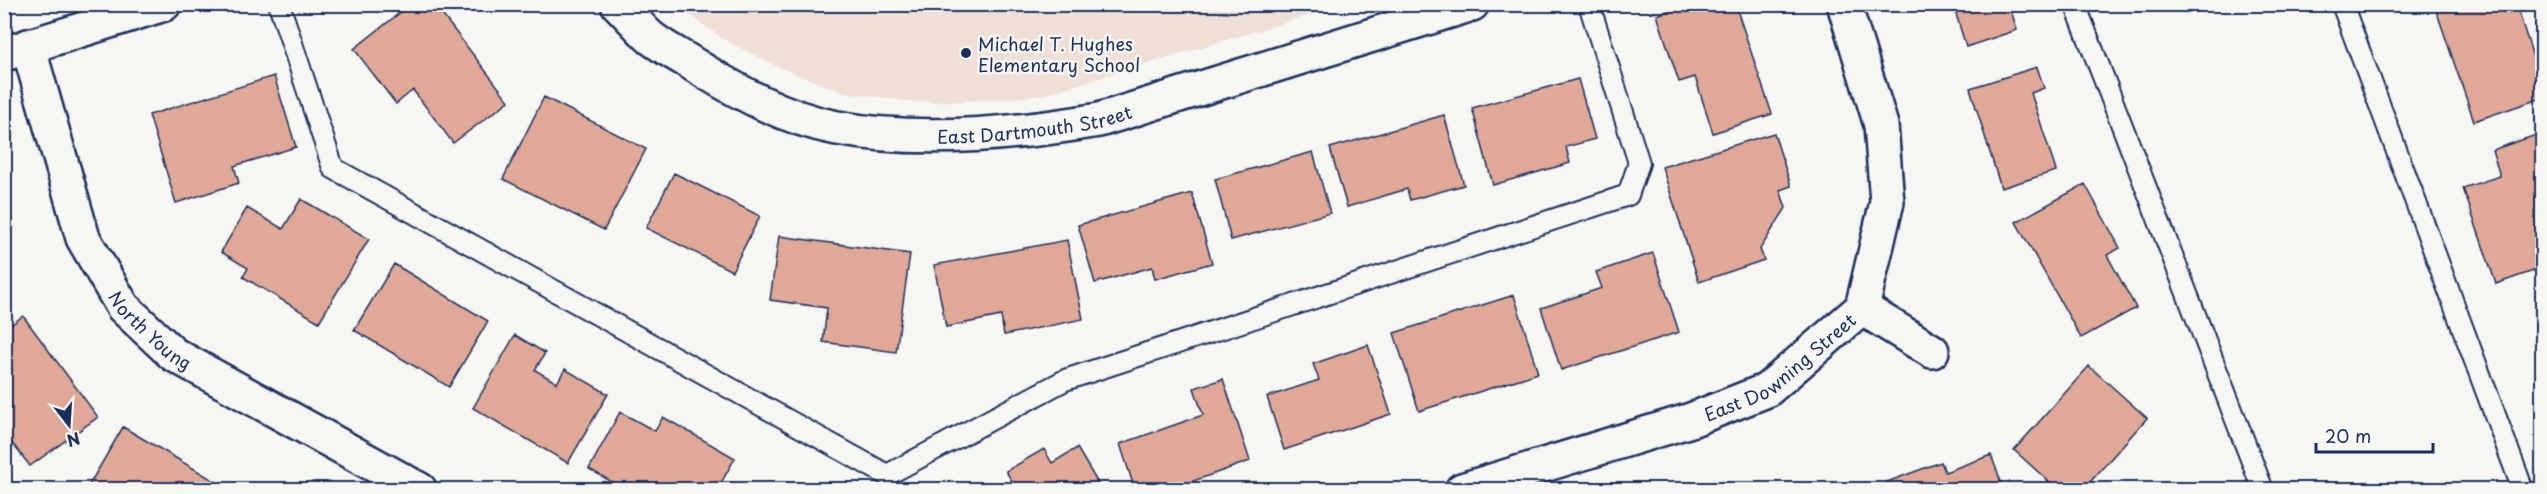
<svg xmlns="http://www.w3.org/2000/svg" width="2547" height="494" font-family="'Playpen Sans',sans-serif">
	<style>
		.built { fill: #efdfd7 }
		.building { fill: #dfa897; stroke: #1b2f5e; stroke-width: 1.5 }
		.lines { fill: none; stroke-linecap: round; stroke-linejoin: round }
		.lane-casing { stroke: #1b2f5e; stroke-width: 24 }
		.street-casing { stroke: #1b2f5e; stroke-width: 38 }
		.lane { stroke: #f6f6f2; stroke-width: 20 }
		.street { stroke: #f6f6f2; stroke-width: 33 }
		.poi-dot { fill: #1b2f5e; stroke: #f6f6f2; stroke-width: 2 }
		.labels { text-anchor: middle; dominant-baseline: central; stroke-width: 5; stroke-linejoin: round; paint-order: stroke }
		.poi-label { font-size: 18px; fill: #1b2f5e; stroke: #f6f6f2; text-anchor: start }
		.street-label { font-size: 18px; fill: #1b2f5e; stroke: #f6f6f2 }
	</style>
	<rect width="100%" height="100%" fill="#f6f6f2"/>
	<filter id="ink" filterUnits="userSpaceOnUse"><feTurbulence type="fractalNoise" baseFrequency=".0167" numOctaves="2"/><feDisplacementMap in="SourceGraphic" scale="12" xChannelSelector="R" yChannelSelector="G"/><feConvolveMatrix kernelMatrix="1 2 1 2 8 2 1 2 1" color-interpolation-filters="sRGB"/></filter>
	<g filter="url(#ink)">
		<path class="built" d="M 676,5 L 1343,5 L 1042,95 L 994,100 L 913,102 L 843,92 L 781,68 L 723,39 Z"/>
		<path class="building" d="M 411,4 L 434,4 L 509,101 L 453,143 L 413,90 L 396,104 L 354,49 Z
			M 1687,4 L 1735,4 L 1772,114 L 1713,133 L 1695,77 L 1679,82 L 1657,15 Z
			M 1953,4 L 2009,4 L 2017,30 L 1966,47 Z
			M 2434,4 L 2516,4 L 2542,84 L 2542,98 L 2474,121 Z
			M 2037,67 L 2044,88 L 2031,93 L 2056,171 L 2001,188 L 1970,88 Z
			M 274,76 L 296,147 L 234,166 L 239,183 L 176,203 L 149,115 Z
			M 1578,79 L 1595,139 L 1566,147 L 1570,163 L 1493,185 L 1472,108 Z
			M 544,97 L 646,149 L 604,230 L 503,179 Z
			M 1444,115 L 1464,185 L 1410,200 L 1407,189 L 1347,207 L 1330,148 Z
			M 1774,133 L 1791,186 L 1780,190 L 1786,208 L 1760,249 L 1764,260 L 1699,282 L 1662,167 Z
			M 2542,133 L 2542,268 L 2496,284 L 2463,188 L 2500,176 L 2492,150 Z
			M 1313,152 L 1330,213 L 1231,240 L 1215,179 Z
			M 674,173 L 760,216 L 732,271 L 646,228 Z
			M 2085,184 L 2120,248 L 2107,255 L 2136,308 L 2081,338 L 2016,222 Z
			M 1192,193 L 1212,263 L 1155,279 L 1152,267 L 1095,283 L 1078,225 Z
			M 301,199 L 369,239 L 319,322 L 243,277 L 248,268 L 221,252 L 247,208 L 283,229 Z
			M 779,236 L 910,254 L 896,352 L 823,342 L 827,308 L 770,300 Z
			M 1067,240 L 1083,319 L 1004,335 L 1001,316 L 946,327 L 934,265 Z
			M 1653,253 L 1679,332 L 1561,370 L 1541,308 L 1602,288 L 1596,272 Z
			M 394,264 L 488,321 L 449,387 L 354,330 Z
			M 1514,295 L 1538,373 L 1419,411 L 1394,333 Z
			M 23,316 L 98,417 L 30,466 L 4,433 L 4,330 Z
			M 515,335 L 545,353 L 535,370 L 557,383 L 565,369 L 608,394 L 568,463 L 473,408 Z
			M 1368,345 L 1391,414 L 1284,450 L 1267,397 L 1319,380 L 1313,364 Z
			M 2089,366 L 2147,418 L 2083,490 L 2058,490 L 2014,450 Z
			M 1223,379 L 1250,461 L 1168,490 L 1135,490 L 1120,444 L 1203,415 L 1194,388 Z
			M 620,412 L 655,431 L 663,417 L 735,458 L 717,490 L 626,490 L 589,469 Z
			M 123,427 L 220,484 L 217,490 L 86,490 Z
			M 1077,448 L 1102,490 L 1017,490 L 1006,471 L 1044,449 L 1052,463 Z
			M 1991,455 L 2004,490 L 1890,490 L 1887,482 L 1941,462 L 1945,472 Z
			M 818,482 L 831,490 L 813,490 Z"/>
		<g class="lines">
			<defs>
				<path id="lane" d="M 279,4 L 333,168 L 887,475 L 1065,380 L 1628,195 L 1639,163 L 1589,4
					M 2075,4 L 2263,490
					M 2342,4 L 2523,490"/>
				<g id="street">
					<path id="s1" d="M 618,4 C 629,15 639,27 650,37 C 661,46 676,54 688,61 C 734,90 783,118 837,128 C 919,143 1017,134 1099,120 L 1472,4"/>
					<path id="s2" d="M 28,46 L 83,238 L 123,307 L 173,354 L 420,490"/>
					<path d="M 4,54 L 164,4"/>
					<path d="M 1862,308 L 1932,351"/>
					<path id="s3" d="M 1462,490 L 1691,420 L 1767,390 L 1862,308 L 1887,202 L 1881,125 L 1844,4"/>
				</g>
			</defs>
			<use href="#lane" class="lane-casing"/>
			<use href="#street" class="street-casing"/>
			<use href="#lane" class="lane"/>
			<use href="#street" class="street"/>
		</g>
	</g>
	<circle class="poi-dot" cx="966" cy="53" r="6"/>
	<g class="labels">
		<g class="poi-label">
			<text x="978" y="43">Michael T. Hughes<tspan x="978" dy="21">Elementary School</tspan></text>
		</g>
		<g class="street-label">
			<text stroke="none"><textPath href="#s1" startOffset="454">East Dartmouth Street</textPath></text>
			<text stroke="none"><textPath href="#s2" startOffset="315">North Young</textPath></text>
			<text stroke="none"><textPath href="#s3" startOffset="344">East Downing Street</textPath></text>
		</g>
	</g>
	<rect width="2547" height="494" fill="none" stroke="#f6f6f2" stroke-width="24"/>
	<rect x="12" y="12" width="2523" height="470" fill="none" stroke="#1b2f5e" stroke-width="2" filter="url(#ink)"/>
	<g transform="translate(69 425) rotate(163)" stroke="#f6f6f2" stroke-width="4.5" paint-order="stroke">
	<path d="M0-4.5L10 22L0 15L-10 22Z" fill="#1b2f5e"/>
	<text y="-9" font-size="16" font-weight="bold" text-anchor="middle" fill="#1b2f5e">N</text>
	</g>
	<path d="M2316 443v9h117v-9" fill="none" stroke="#1b2f5e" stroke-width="3"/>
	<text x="2325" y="443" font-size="18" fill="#1b2f5e" stroke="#f6f6f2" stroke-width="4.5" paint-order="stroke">20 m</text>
</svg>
